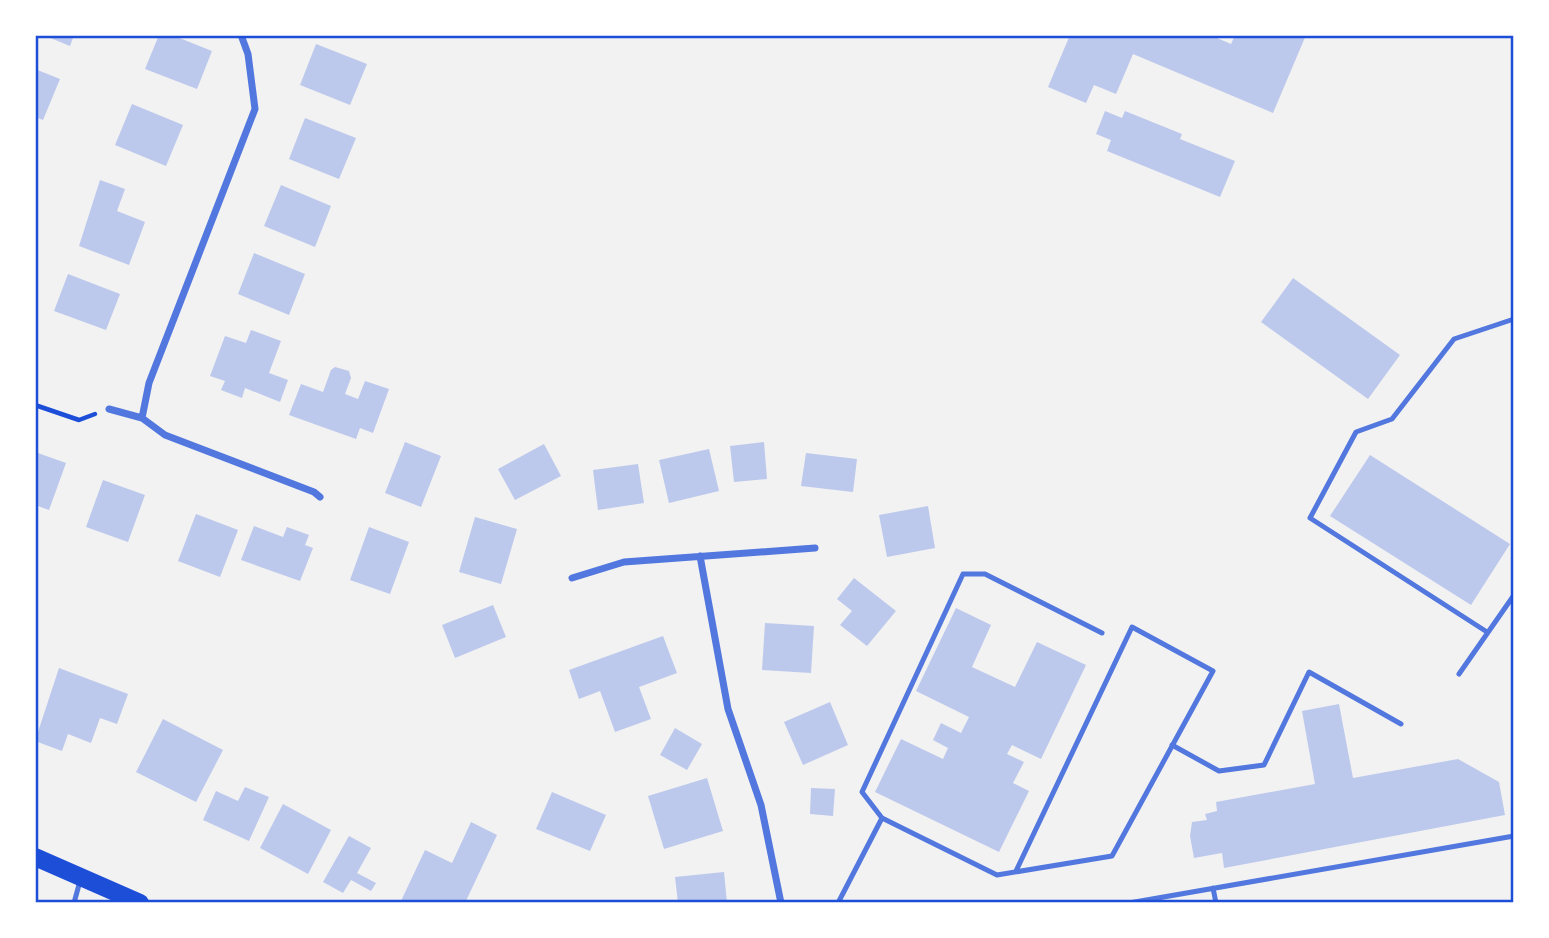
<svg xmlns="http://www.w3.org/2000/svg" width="1549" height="938" font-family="'Fira Sans Condensed',sans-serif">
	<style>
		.building { fill: #bdc9ec }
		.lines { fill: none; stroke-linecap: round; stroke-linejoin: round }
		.path { stroke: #1d4ed8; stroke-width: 4.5 }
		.service { stroke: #5277de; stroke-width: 5 }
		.minor { stroke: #5277de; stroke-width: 7 }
		.primary { stroke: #1d4ed8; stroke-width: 18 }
		.neatline { fill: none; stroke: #1d4ed8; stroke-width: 2.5 }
	</style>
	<rect width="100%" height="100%" fill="#f2f2f2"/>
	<path class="building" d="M 43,35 L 74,35 L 70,46 Z
		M 159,35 L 172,35 L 212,51 L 197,89 L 145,69 Z
		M 1070,35 L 1210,35 L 1231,44 L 1235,35 L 1306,35 L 1273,113 L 1133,54 L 1116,94 L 1094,85 L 1086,103 L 1048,87 Z
		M 316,44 L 367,64 L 350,105 L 300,85 Z
		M 35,69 L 60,79 L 43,120 L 35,117 Z
		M 132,104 L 183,125 L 166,166 L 115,145 Z
		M 1105,111 L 1122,118 L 1125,111 L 1182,134 L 1180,139 L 1235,161 L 1220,197 L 1107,151 L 1111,140 L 1096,134 Z
		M 305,118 L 356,138 L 339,179 L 289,159 Z
		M 100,180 L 125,189 L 117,211 L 145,222 L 129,265 L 79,246 Z
		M 281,185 L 331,206 L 315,247 L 264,226 Z
		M 254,253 L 305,274 L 289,315 L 238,294 Z
		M 68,274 L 120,294 L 106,330 L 54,311 Z
		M 1293,278 L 1400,355 L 1368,399 L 1261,322 Z
		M 251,330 L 281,341 L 269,373 L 288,380 L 280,402 L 245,388 L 242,398 L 221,390 L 225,381 L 210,376 L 225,336 L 246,343 Z
		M 335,367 L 349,371 L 351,378 L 345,394 L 358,399 L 365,381 L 389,389 L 373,433 L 360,428 L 356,439 L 289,415 L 301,384 L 323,392 L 331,370 Z
		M 405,442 L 441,456 L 421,507 L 385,493 Z
		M 764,442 L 767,479 L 734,482 L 730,446 Z
		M 544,444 L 561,476 L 515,500 L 498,469 Z
		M 709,449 L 719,491 L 669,503 L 659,460 Z
		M 35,452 L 66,463 L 49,510 L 35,505 Z
		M 806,453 L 857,459 L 853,492 L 801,486 Z
		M 1370,455 L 1510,544 L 1471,605 L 1330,516 Z
		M 638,464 L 644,503 L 598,510 L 593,470 Z
		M 103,480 L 145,495 L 128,542 L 86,527 Z
		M 928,506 L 935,548 L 887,557 L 879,515 Z
		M 196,514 L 238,530 L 220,577 L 178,561 Z
		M 475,517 L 517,529 L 501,584 L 459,572 Z
		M 254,526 L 283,537 L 287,527 L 309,535 L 305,545 L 313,548 L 300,581 L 241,560 Z
		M 369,527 L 409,542 L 390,594 L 350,580 Z
		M 854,578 L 896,611 L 867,646 L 840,625 L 852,611 L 837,599 Z
		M 493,605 L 506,637 L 455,658 L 442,625 Z
		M 956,608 L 991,625 L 972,667 L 1015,687 L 1037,642 L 1086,665 L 1041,759 L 1012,745 L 1007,754 L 1024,762 L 1013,783 L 1029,791 L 999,852 L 875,792 L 901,739 L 943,759 L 948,748 L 933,740 L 941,723 L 961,733 L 969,717 L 916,691 Z
		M 765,623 L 814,626 L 811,673 L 762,670 Z
		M 663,636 L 677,673 L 639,687 L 651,719 L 615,732 L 600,691 L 579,699 L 569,670 Z
		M 59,668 L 128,694 L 117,724 L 100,718 L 91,743 L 68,734 L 62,751 L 35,741 Z
		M 830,702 L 848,745 L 803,765 L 784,722 Z
		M 1339,704 L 1353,778 L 1458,759 L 1499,782 L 1505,815 L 1224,868 L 1222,853 L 1194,858 L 1190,836 L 1192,822 L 1207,820 L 1205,814 L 1217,811 L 1216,802 L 1315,784 L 1302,711 Z
		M 163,719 L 223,750 L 196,802 L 136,772 Z
		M 675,728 L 702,744 L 687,770 L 660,755 Z
		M 707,778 L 723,831 L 664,849 L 648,796 Z
		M 245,787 L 269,797 L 249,841 L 203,820 L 216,791 L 238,801 Z
		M 811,788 L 835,789 L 833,816 L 810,814 Z
		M 552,792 L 606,815 L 590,851 L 536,829 Z
		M 283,804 L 331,830 L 308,874 L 260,848 Z
		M 471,822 L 497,835 L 465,903 L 400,903 L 425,850 L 452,863 Z
		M 349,836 L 371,848 L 357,873 L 376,883 L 371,891 L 351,880 L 343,893 L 323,882 Z
		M 724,872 L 727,903 L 678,903 L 675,877 Z"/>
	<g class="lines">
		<path class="path" d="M 35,405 L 79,420 L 95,414"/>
		<path class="service" d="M 1487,632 L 1310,518 L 1356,432 L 1392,419 L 1454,339 L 1514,319
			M 1459,674 L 1514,595
			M 1172,745 L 1219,771 L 1264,765 L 1309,672 L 1401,724
			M 882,818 L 997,875 L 1112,856 L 1213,671 L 1132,627 L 1016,871
			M 1213,888 L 1216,903
			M 74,903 L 80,881
			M 838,903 L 882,818 L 862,792 L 963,574 L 985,574 L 1102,633
			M 1129,903 L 1514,836"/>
		<path class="minor" d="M 241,35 L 248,54 L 255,109 L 149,383 L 142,418 L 165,435 L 314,492 L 320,497
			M 109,409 L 142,418
			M 700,556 L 728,709 L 761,805 L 781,903
			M 572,578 L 624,562 L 815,548"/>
		<path class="primary" d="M 35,857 L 140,903"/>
	</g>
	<rect width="1549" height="938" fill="none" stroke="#ffffff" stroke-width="74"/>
	<rect x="37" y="37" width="1475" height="864" class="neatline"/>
</svg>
